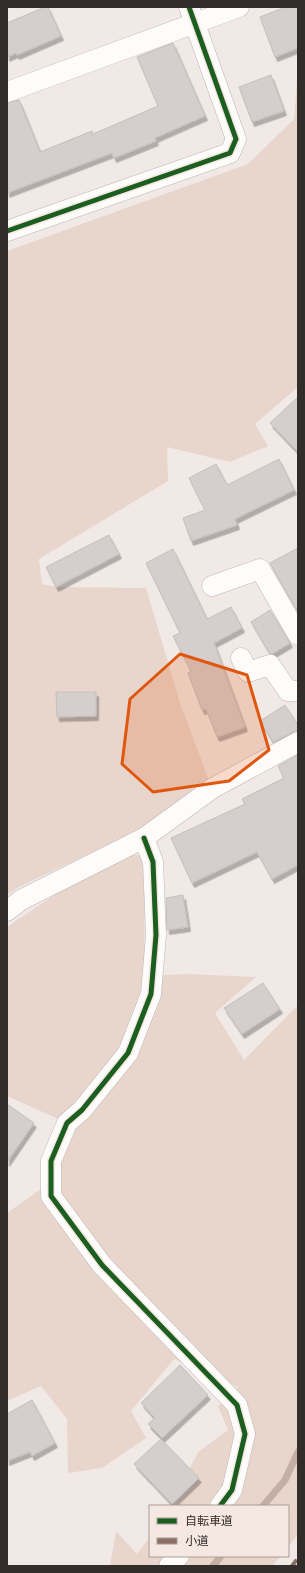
<svg xmlns="http://www.w3.org/2000/svg" width="305" height="1573" font-family="Raleway,'Noto Sans JP',sans-serif">
	<style>
		.green { fill: #e8d6cd }
		.lines { fill: none; stroke-linecap: round; stroke-linejoin: round }
		.stream { stroke: #c5afa4; stroke-width: 7 }
		.building { fill: #d4cecc; stroke: #c4bfbc; filter: url(#shadow) }
		.street-casing { stroke: #bcb6b4; stroke-width: 21 }
		.street { stroke: #fdfcfb; stroke-width: 20 }
		.quiet { stroke: #8d6e63; stroke-width: 4; stroke-dasharray: 8 4; stroke-linecap: butt }
		.cycleway-casing { stroke: #f5e7e1; stroke-width: 8 }
		.cycleway { stroke: #1b5e20; stroke-width: 5 }
		.marked { fill: #df570e; fill-opacity: 0.2; stroke: #df570e; stroke-width: 3; stroke-linejoin: round }
	</style>
	<defs>
		<filter id="shadow"><feDropShadow dx="2.5" dy="4.5" stdDeviation="0" flood-color="#0004"/></filter>
	</defs>
	<rect width="100%" height="100%" fill="#f1e9e6"/>
	<path class="green" d="M 298,68 L 298,387 L 255,424 L 268,446 L 230,462 L 167,447 L 168,481 L 39,559 L 42,584 L 56,587 L 146,588 L 180,703 L 210,783 L 149,825 L 19,887 L 7,895 L 7,251 L 248,164 L 294,119 Z
		M 130,855 L 145,855 L 144,976 L 188,974 L 256,977 L 215,1013 L 244,1060 L 298,1005 L 298,1535 L 288,1547 L 288,1506 L 171,1506 L 198,1452 L 228,1430 L 218,1406 L 238,1387 L 174,1359 L 131,1411 L 146,1438 L 102,1468 L 68,1473 L 67,1419 L 41,1386 L 7,1401 L 7,1213 L 41,1189 L 67,1123 L 7,1096 L 7,927 L 81,877 Z
		M 116,1531 L 137,1554 L 150,1537 L 150,1556 L 281,1556 L 272,1566 L 110,1566 Z"/>
	<g class="lines">
		<path class="stream" d="M 263,1506 L 285,1480 L 298,1452
			M 213,1566 L 221,1556"/>
	</g>
	<path class="building" d="M 45,7 L 48,7 L 61,36 L 17,55 L 16,53 L 7,57 L 7,23 Z
		M 286,7 L 298,7 L 298,48 L 275,57 L 260,17 Z
		M 173,43 L 205,116 L 155,138 L 156,141 L 114,158 L 112,153 L 7,193 L 7,103 L 19,100 L 40,152 L 92,131 L 93,134 L 158,106 L 137,57 Z
		M 271,75 L 284,111 L 252,122 L 239,87 Z
		M 298,397 L 298,452 L 270,423 Z
		M 279,459 L 294,490 L 235,519 L 237,525 L 191,541 L 183,518 L 205,510 L 189,478 L 216,464 L 227,485 Z
		M 109,535 L 119,554 L 56,587 L 46,567 Z
		M 298,548 L 298,612 L 270,563 Z
		M 173,549 L 207,619 L 231,607 L 242,628 L 214,643 L 245,727 L 217,737 L 206,709 L 202,710 L 188,673 L 191,671 L 173,636 L 180,633 L 146,563 Z
		M 270,610 L 290,643 L 272,654 L 270,654 L 251,622 Z
		M 56,692 L 96,692 L 96,716 L 57,717 Z
		M 285,705 L 298,725 L 298,731 L 293,732 L 273,742 L 260,721 Z
		M 298,755 L 298,865 L 272,879 L 257,852 L 192,883 L 171,838 L 245,804 L 242,799 L 284,778 L 278,766 Z
		M 183,895 L 188,927 L 167,930 L 166,898 Z
		M 263,983 L 280,1009 L 242,1034 L 224,1008 Z
		M 7,1104 L 34,1123 L 7,1162 Z
		M 180,1365 L 208,1395 L 162,1438 L 148,1424 L 155,1418 L 141,1403 Z
		M 32,1400 L 55,1443 L 32,1456 L 30,1452 L 7,1461 L 7,1414 Z
		M 161,1439 L 199,1478 L 172,1504 L 134,1464 Z"/>
	<g class="lines">
		<defs>
			<path id="street" d="M 7,92 L 239,7
				M 7,231 L 230,153 L 236,139 L 189,7
				M 212,586 L 260,569 L 298,635
				M 241,658 L 248,672 L 270,665 L 288,691 L 298,691
				M 144,838 L 153,862 L 156,935 L 151,994 L 128,1053 L 82,1110 L 67,1123 L 51,1161 L 51,1196 L 102,1265 L 237,1405 L 245,1434 L 232,1490 L 220,1506
				M 7,911 L 21,900 L 144,838 L 213,788 L 298,742
				M 169,1566 L 179,1556"/>
		</defs>
		<use href="#street" class="street-casing"/>
		<use href="#street" class="street"/>
		<path class="quiet" d="M 292,1566 L 298,1558"/>
		<defs>
			<path id="cycleway" d="M 7,231 L 230,153 L 236,139 L 189,7
				M 144,838 L 153,862 L 156,935 L 151,994 L 128,1053 L 82,1110 L 67,1123 L 51,1161 L 51,1196 L 102,1265 L 237,1405 L 245,1434 L 232,1490 L 220,1506"/>
		</defs>
		<use href="#cycleway" class="cycleway-casing"/>
		<use href="#cycleway" class="cycleway"/>
	</g>
	<path class="marked" d="M 180,654 L 247,675 L 269,750 L 229,781 L 153,792 L 122,764 L 130,699 Z"/>
	<rect width="305" height="1573" fill="none" stroke="#322d2a" stroke-width="16"/>
	<rect x="149" y="1505" width="140" height="52" fill="#f5e7e1" stroke="#a79d98"/>
	<rect x="157" y="1518" width="20" height="6" fill="#1b5e20" stroke="#a79d98"/>
	<text x="185" y="1525" font-size="12" fill="#322d2a">自転車道</text>
	<rect x="157" y="1538" width="20" height="6" fill="#8d6e63" stroke="#a79d98"/>
	<text x="185" y="1545" font-size="12" fill="#322d2a">小道</text>
</svg>
